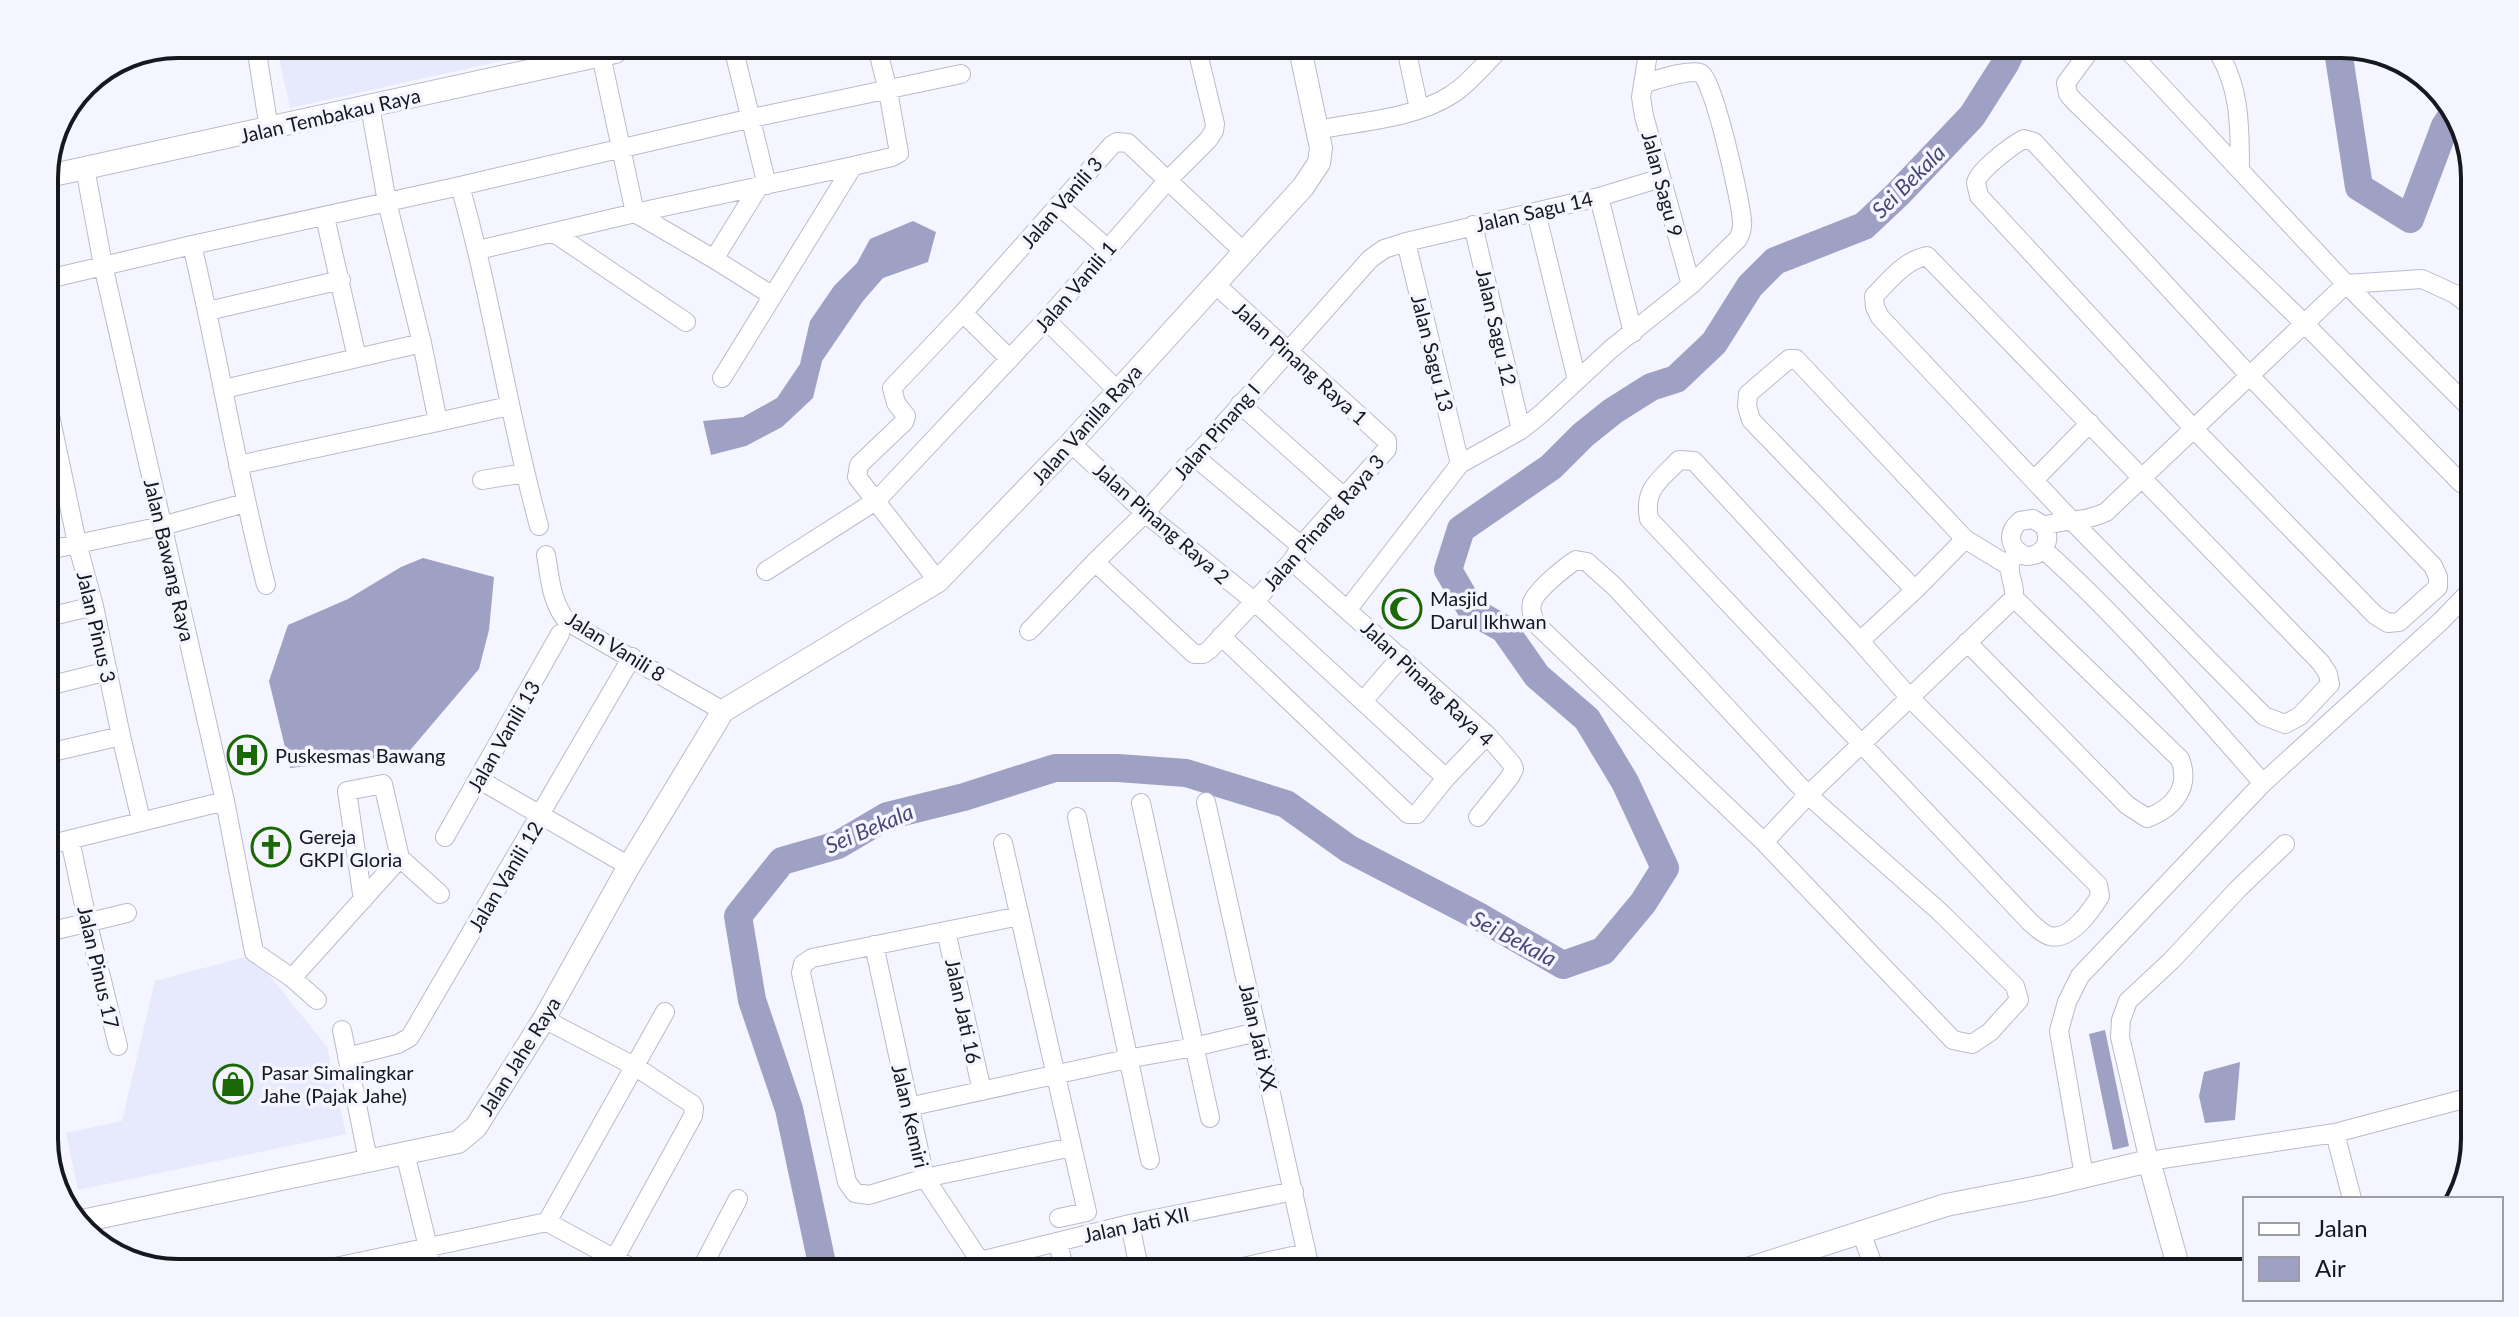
<svg xmlns="http://www.w3.org/2000/svg" width="2519" height="1317" font-family="Lato,sans-serif">
	<style>
		.built { fill: #e7e9fc }
		.water { fill: #9fa1c4 }
		.lines { fill: none; stroke-linecap: round; stroke-linejoin: round }
		.river { stroke: #9fa1c4; stroke-width: 28 }
		.minor-casing { stroke: #babbcb; stroke-width: 20 }
		.tertiary-casing { stroke: #babbcb; stroke-width: 24 }
		.minor { stroke: #fff; stroke-width: 18 }
		.tertiary { stroke: #fff; stroke-width: 22 }
		.labels { text-anchor: middle; dominant-baseline: central; stroke-width: 7; stroke-linejoin: round; paint-order: stroke }
		.street-label { font-size: 20px; fill: #17181e; stroke: #f4f5ff }
		.poi-label { font-size: 20px; fill: #17181e; stroke: #f4f5ff; text-anchor: start }
		.water-label { font-size: 22px; font-style: italic; fill: #474878; stroke: #f4f5ff }
		.rim { fill: none; stroke: #17181e; stroke-width: 4 }
	</style>
	<rect width="100%" height="100%" fill="#f4f5ff"/>
	<path class="built" d="M 541,52 L 290,108 L 278,53 Z
		M 253,955 L 327,1047 L 346,1134 L 78,1190 L 66,1133 L 122,1121 L 155,981 Z"/>
	<path class="water" d="M 913,221 L 936,232 L 928,262 L 883,278 L 863,301 L 822,361 L 813,398 L 782,427 L 746,446 L 711,455 L 703,421 L 743,417 L 777,398 L 800,364 L 810,321 L 834,286 L 857,263 L 870,239 Z
		M 423,558 L 494,577 L 489,630 L 479,669 L 406,755 L 290,768 L 269,681 L 288,625 L 348,599 L 401,567 Z
		M 2105,1030 L 2129,1146 L 2113,1150 L 2089,1034 Z
		M 2240,1062 L 2235,1120 L 2205,1123 L 2199,1096 L 2204,1072 Z"/>
	<g class="lines">
		<path class="river" d="M 2337,44 L 2359,187 L 2410,219 L 2445,126 L 2455,111
			M 824,1273 L 789,1109 L 752,1000 L 738,916 L 782,861 L 838,845 L 887,816 L 964,797 L 1055,768 L 1118,768 L 1186,773 L 1286,804 L 1349,849 L 1480,917 L 1563,965 L 1603,951 L 1643,903 L 1665,868 L 1625,782 L 1587,719 L 1537,676 L 1504,629 L 1472,611 L 1448,570 L 1461,529 L 1551,467 L 1583,435 L 1613,411 L 1651,387 L 1676,379 L 1714,343 L 1750,286 L 1775,261 L 1864,226 L 1898,194 L 1972,116 L 2005,64 L 2014,45"/>
		<defs>
			<path id="minor" d="M 2094,45 L 2066,83 L 2068,94 L 2074,101 L 2305,324 L 2461,483 L 2475,490
				M 2213,45 C 2240,81 2240,125 2240,168
				M 1649,47 L 1641,97 L 1644,116 L 1691,285
				M 1406,48 L 1419,109
				M 734,51 L 767,185
				M 257,53 L 269,129
				M 601,55 L 635,213 L 853,166
				M 1318,130 C 1361,121 1413,119 1451,95 C 1469,84 1485,63 1501,48
				M 2024,139 L 2034,142 L 2249,375 L 2433,566 L 2438,577 L 2438,587 L 2399,622 L 2388,623 L 2375,615 L 2193,428 L 1979,196 C 1979,195 1976,184 1976,183 C 1977,171 2014,144 2024,139 Z
				M 85,168 L 103,265 L 225,801 L 254,952 L 292,978 L 317,1000
				M 460,186 L 752,118 L 961,74
				M 758,188 L 714,259 L 773,296
				M 1599,197 L 1633,333
				M 1058,205 L 1107,248
				M 1536,212 L 1577,380
				M 325,217 L 357,358
				M 1473,225 L 1521,430
				M 554,233 L 686,322
				M 1406,242 L 1460,464
				M 192,245 C 219,358 237,473 266,585
				M 478,250 L 635,213 L 714,259
				M 1927,256 L 2321,663 L 2328,674 L 2330,684 L 2300,716 L 2285,724 L 2264,716 L 2074,523 L 1880,317 L 1875,307 L 1874,296 C 1890,280 1905,260 1927,256 Z
				M 44,280 L 192,245 L 460,186 C 492,298 508,414 539,526
				M 2346,284 L 2475,413
				M 2346,284 L 2422,279 L 2455,294 L 2475,310
				M 208,311 L 341,280
				M 963,313 L 1010,359
				M 1046,320 L 1117,390
				M 722,378 L 853,166 L 892,157 L 899,153 L 888,91 L 878,51
				M 44,387 L 77,543 L 94,606 L 121,736 L 141,820
				M 224,389 L 422,343
				M 1240,404 L 1345,498
				M 438,422 L 509,406
				M 1071,443 L 1145,513 L 1254,601 L 1446,778
				M 1194,456 L 1301,546
				M 238,465 L 438,422 L 422,343 L 387,202 L 370,106
				M 482,480 L 525,473
				M 2034,480 L 2090,423
				M 2044,526 C 2052,541 2044,556 2026,556 C 2009,549 2006,533 2020,521 L 2033,519 L 2044,526 C 2067,518 2081,524 2106,512 L 2346,284 L 2123,45
				M 1965,539 L 1915,590 L 1751,420 L 1747,406 L 1748,394 L 1789,359 L 1796,359 L 1965,539 L 2009,566
				M 2043,549 C 2123,621 2192,703 2263,783 L 2080,976 L 2067,1002 L 2059,1031 L 2084,1176
				M 44,551 L 162,526 L 245,503
				M 546,555 C 550,577 551,604 568,622 L 723,711
				M 1292,561 L 1487,735 L 1512,764 L 1514,769 L 1510,777 L 1478,817
				M 1095,562 L 1194,654 L 1203,654 L 1209,650 L 1292,561 L 1301,546 L 1387,449 L 1387,441 L 1215,284
				M 766,571 L 877,500 L 1046,320 L 1167,181 L 1208,140 L 1214,131 L 1215,124 L 1197,49
				M 938,581 L 857,477 L 859,465 L 904,422 L 906,416 L 896,403 L 892,388 L 963,313 L 1112,145 L 1117,142 L 1128,143 L 1243,251
				M 1348,609 L 1460,464 L 1521,430 L 1541,414 L 1611,349 L 1691,285 L 1738,239 C 1741,233 1743,228 1742,221 C 1741,202 1713,76 1700,73 C 1689,69 1657,80 1645,83
				M 44,618 L 94,606
				M 1029,631 L 1095,562 L 1145,513 L 1370,259 L 1384,249 L 1406,242 L 1599,197 L 1661,178
				M 1221,636 L 1408,814 L 1417,814 L 1446,778 L 1487,735
				M 1860,641 L 1694,461 L 1679,460 C 1660,480 1643,489 1649,519 L 2029,921 C 2035,926 2042,934 2050,936 C 2070,941 2091,911 2100,896 L 2098,885 L 1910,698 L 1860,641 L 1915,590
				M 1967,642 L 2127,805 L 2147,818 C 2174,808 2191,787 2180,759 L 2014,598
				M 44,687 L 108,671
				M 1363,701 L 1401,657
				M 44,754 L 121,736
				M 478,779 L 629,866
				M 2263,783 L 2441,621 L 2475,586
				M 1206,802 L 1311,1273
				M 1141,803 L 1210,1118
				M 1077,817 L 1150,1160
				M 445,837 L 560,634
				M 70,840 L 88,924 L 118,1046
				M 1764,842 L 1535,623 C 1533,616 1530,610 1532,603 C 1535,591 1565,567 1576,560 L 1587,562 L 1614,586 L 1808,795 L 1940,912 L 2015,986 L 2019,1000 L 1990,1032 L 1972,1044 L 1953,1040 L 1764,842 L 1808,795 L 2014,598 C 2016,579 2001,569 2018,551
				M 1003,843 L 1087,1212 L 1059,1218
				M 2285,844 L 2238,889 L 2172,960 L 2128,1001 L 2121,1020 L 2120,1037 L 2149,1161 L 2335,1133 L 2475,1096
				M 44,846 L 225,801
				M 363,900 L 347,791 L 383,784 L 400,858
				M 1020,916 L 812,958 L 803,964 L 801,973 L 847,1182 L 855,1193 L 869,1195 L 925,1178 L 1072,1147
				M 946,931 L 982,1091
				M 44,933 L 127,913
				M 874,945 L 925,1178 L 980,1261 L 983,1273
				M 292,978 L 400,858 L 440,894
				M 544,1019 L 636,1067 L 692,1104 L 694,1108 L 693,1116 L 615,1258
				M 342,1030 L 368,1160
				M 347,1057 L 398,1044 L 410,1037 L 632,657
				M 908,1107 L 1127,1059 L 1194,1047 L 1257,1032
				M 2335,1133 L 2352,1199
				M 405,1153 L 428,1247 L 431,1273
				M 547,1222 L 641,1273
				M 1130,1224 L 1140,1273
				M 1861,1232 L 1876,1273
				M 1058,1242 L 1065,1273
				M 980,1261 L 1130,1224 L 1294,1191
				M 307,1273 L 547,1222 L 665,1012
				M 699,1273 L 738,1199
				M 793,1273 L 795,1270
				M 1216,1273 L 1306,1253"/>
			<path id="tertiary" d="M 44,177 L 615,52
				M 77,1222 L 458,1142 L 476,1127 L 544,1019 L 629,866 L 723,711 L 938,581 L 1071,443 L 1303,187 L 1319,163 L 1321,148 L 1300,49
				M 1735,1273 L 1946,1205 L 2044,1186 L 2149,1161 L 2180,1273"/>
		</defs>
		<use href="#minor" class="minor-casing"/>
		<use href="#tertiary" class="tertiary-casing"/>
		<use href="#minor" class="minor"/>
		<use href="#tertiary" class="tertiary"/>
	</g>
	<defs>
		<symbol id="mosque-ring" viewBox="-11 -11 22 22"><circle r="9.5" fill="#f4f5ff" stroke="#1b6806" stroke-width="1.5"/><path d="M3.5-4.9A6 6 0 1 0 3.5 4.9A5 5 0 1 1 3.5-4.9Z" fill="#1b6806"/></symbol>
		<symbol id="hospital-ring" viewBox="-11 -11 22 22"><circle r="9.5" fill="#f4f5ff" stroke="#1b6806" stroke-width="1.5"/><path d="M-5-5h3v3.5h4V-5h3V5h-3V1.5h-4V5h-3Z" fill="#1b6806"/></symbol>
		<symbol id="church-ring" viewBox="-11 -11 22 22"><circle r="9.5" fill="#f4f5ff" stroke="#1b6806" stroke-width="1.5"/><path d="M-1.2-6h2.4v3.5h3.3v2.4h-3.3V6h-2.4V-.1h-3.3v-2.4h3.3Z" fill="#1b6806"/></symbol>
		<symbol id="shop-ring" viewBox="-11 -11 22 22"><circle r="9.5" fill="#f4f5ff" stroke="#1b6806" stroke-width="1.5"/><path d="M-5-2.5h2.3a2.7 3.5 0 0 1 5.4 0H5L5.5 6h-11ZM-1.5-2.5h3a1.5 2.3 0 0 0-3 0Z" fill="#1b6806"/></symbol>
	</defs>
	<g fill-rule="evenodd">
		<use href="#mosque-ring" x="1380" y="587" width="44" height="44"/>
		<use href="#hospital-ring" x="225" y="733" width="44" height="44"/>
		<use href="#church-ring" x="249" y="825" width="44" height="44"/>
		<use href="#shop-ring" x="211" y="1062" width="44" height="44"/>
	</g>
	<g class="labels">
		<g class="street-label">
			<text transform="translate(330 115) rotate(-13)">Jalan Tembakau Raya</text>
			<text transform="translate(1663 184) rotate(75)">Jalan Sagu 9</text>
			<text transform="translate(1061 202) rotate(-49)">Jalan Vanili 3</text>
			<text transform="translate(1534 211) rotate(-13)">Jalan Sagu 14</text>
			<text transform="translate(1075 286) rotate(-49)">Jalan Vanili 1</text>
			<text transform="translate(1497 327) rotate(77)">Jalan Sagu 12</text>
			<text transform="translate(1433 353) rotate(76)">Jalan Sagu 13</text>
			<text transform="translate(1301 363) rotate(42)">Jalan Pinang Raya 1</text>
			<text transform="translate(1086 424) rotate(-48)">Jalan Vanilla Raya</text>
			<text transform="translate(1216 431) rotate(-49)">Jalan Pinang I</text>
			<text transform="translate(1323 522) rotate(-49)">Jalan Pinang Raya 3</text>
			<text transform="translate(1162 523) rotate(41)">Jalan Pinang Raya 2</text>
			<text transform="translate(170 560) rotate(77)">Jalan Bawang Raya</text>
			<text transform="translate(97 627) rotate(77)">Jalan Pinus 3</text>
			<text transform="translate(616 646) rotate(32)">Jalan Vanili 8</text>
			<text transform="translate(1428 683) rotate(43)">Jalan Pinang Raya 4</text>
			<text transform="translate(503 736) rotate(-60)">Jalan Vanili 13</text>
			<text transform="translate(505 876) rotate(-59)">Jalan Vanili 12</text>
			<text transform="translate(99 967) rotate(77)">Jalan Pinus 17</text>
			<text transform="translate(964 1011) rotate(78)">Jalan Jati 16</text>
			<text transform="translate(1259 1037) rotate(77)">Jalan Jati XX</text>
			<text transform="translate(519 1056) rotate(-58)">Jalan Jahe Raya</text>
			<text transform="translate(911 1116) rotate(77)">Jalan Kemiri</text>
			<text transform="translate(1136 1224) rotate(-12)">Jalan Jati XII</text>
		</g>
		<g class="poi-label">
			<text x="1430" y="598">Masjid<tspan x="1430" dy="23">Darul Ikhwan</tspan></text>
			<text x="275" y="755">Puskesmas Bawang</text>
			<text x="299" y="836">Gereja<tspan x="299" dy="23">GKPI Gloria</tspan></text>
			<text x="261" y="1072">Pasar Simalingkar<tspan x="261" dy="23">Jahe (Pajak Jahe)</tspan></text>
		</g>
		<g class="water-label">
			<text transform="translate(1908 181) rotate(-45)">Sei Bekala</text>
			<text transform="translate(869 828) rotate(-23)">Sei Bekala</text>
			<text transform="translate(1514 938) rotate(28)">Sei Bekala</text>
		</g>
	</g>
	<path d="M0 0H2519V1317H0ZM178 58H2341A120 120 0 0 1 2461 178V1139A120 120 0 0 1 2341 1259H178A120 120 0 0 1 58 1139V178A120 120 0 0 1 178 58Z" fill="#f4f5ff" fill-rule="evenodd"/>
	<path class="rim" d="M178 58H2341A120 120 0 0 1 2461 178V1139A120 120 0 0 1 2341 1259H178A120 120 0 0 1 58 1139V178A120 120 0 0 1 178 58Z"/>
	<rect x="2243" y="1197" width="260" height="104" fill="#f4f5ff" stroke="#9c9da5" stroke-width="2"/>
	<rect x="2259" y="1223" width="40" height="12" fill="#ffffff" stroke="#9c9da5" stroke-width="2"/>
	<text x="2315" y="1237" font-size="24" fill="#17181e">Jalan</text>
	<rect x="2259" y="1257" width="40" height="24" fill="#9fa1c4" stroke="#9c9da5" stroke-width="2"/>
	<text x="2315" y="1277" font-size="24" fill="#17181e">Air</text>
</svg>
